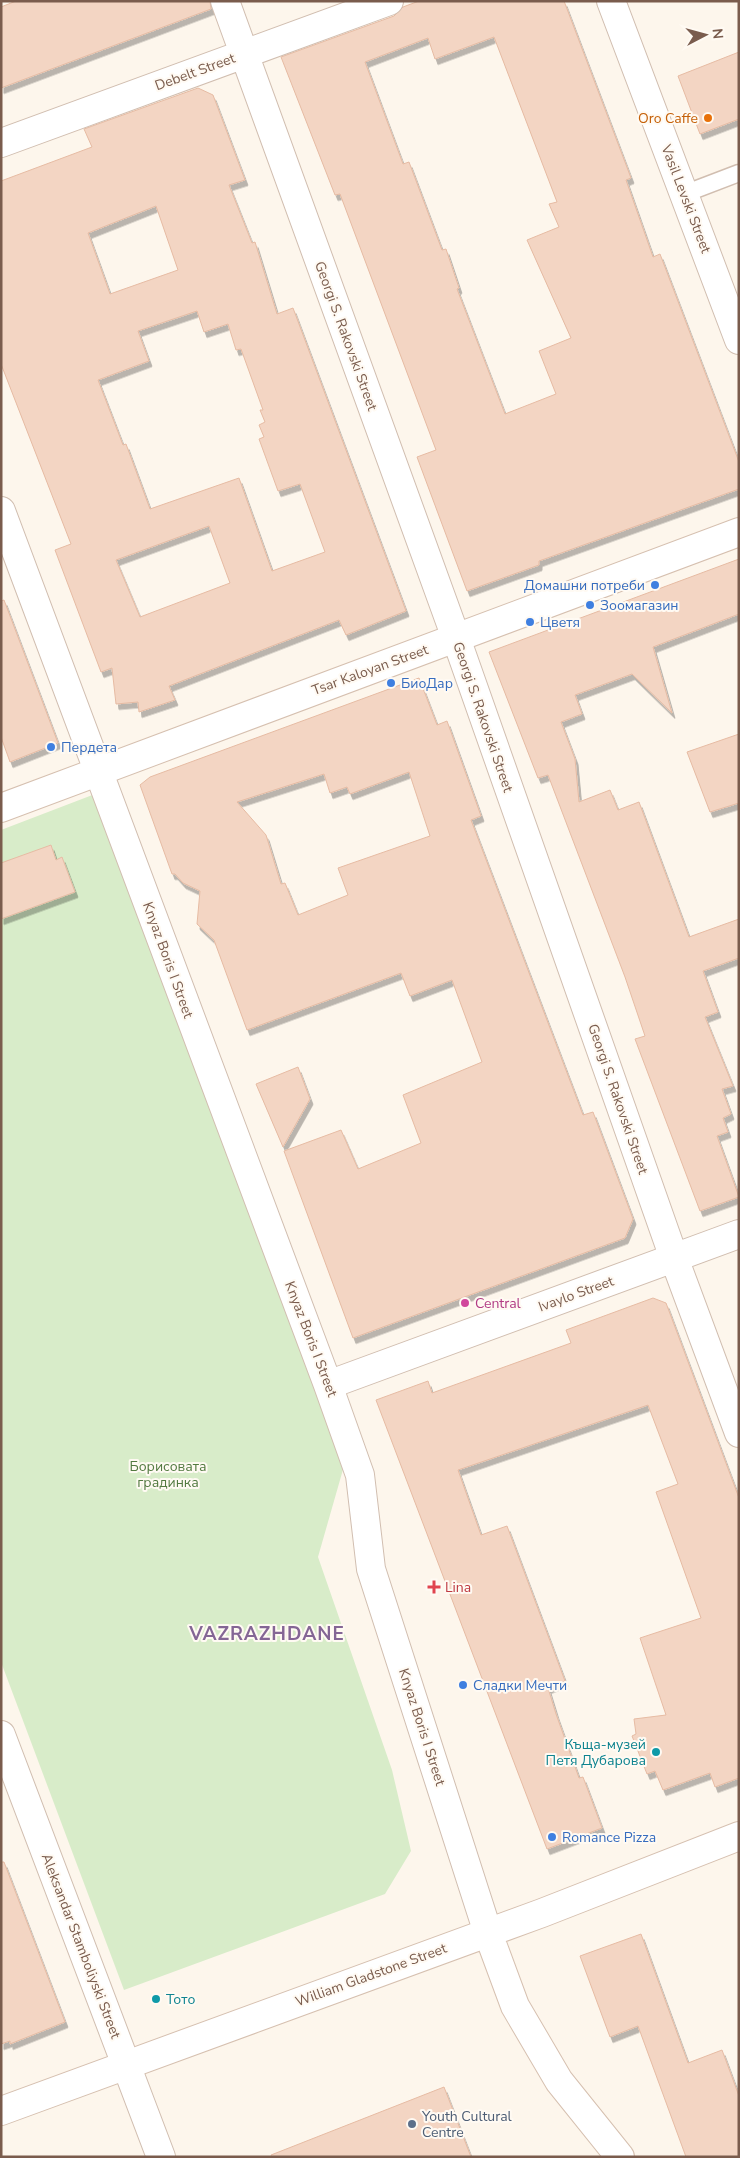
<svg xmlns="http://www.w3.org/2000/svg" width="740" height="2158" font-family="'Nunito Sans',sans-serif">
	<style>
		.green { fill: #d8ecc9 }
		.building { fill: #f3d5c3; stroke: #e6bba3; fill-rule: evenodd; filter: url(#shadow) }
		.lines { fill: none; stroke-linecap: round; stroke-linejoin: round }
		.lane-casing { stroke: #d1beb0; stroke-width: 19 }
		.street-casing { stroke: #d1beb0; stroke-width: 30 }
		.secondary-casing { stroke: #d6c0b0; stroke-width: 30 }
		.lane { stroke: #fff; stroke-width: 16 }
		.street { stroke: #fff; stroke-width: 28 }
		.secondary { stroke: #fff; stroke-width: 28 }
		.food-dot { fill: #e8710a; stroke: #fffaf3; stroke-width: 2 }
		.shop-dot { fill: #3f7fe0; stroke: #fffaf3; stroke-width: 2 }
		.hotel-dot { fill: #d1479c; stroke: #fffaf3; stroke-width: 2 }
		.health-dot { fill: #e0444e; stroke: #fffaf3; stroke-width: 2 }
		.culture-dot { fill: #0f9aa8; stroke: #fffaf3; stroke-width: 2 }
		.service-dot { fill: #5c6f8a; stroke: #fffaf3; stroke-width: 2 }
		.labels { text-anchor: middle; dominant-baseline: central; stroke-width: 4; stroke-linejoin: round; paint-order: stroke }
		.street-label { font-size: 14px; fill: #7a5c4d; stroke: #fffaf3 }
		.food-label { font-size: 14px; fill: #c56008; stroke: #fffaf3; text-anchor: end }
		.shop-label { font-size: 14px; fill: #366cbe; stroke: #fffaf3; text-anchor: start }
		.hotel-label { font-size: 14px; fill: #b23c85; stroke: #fffaf3; text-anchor: start }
		.park-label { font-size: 14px; fill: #537a41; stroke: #fffaf3 }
		.health-label { font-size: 14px; fill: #be3a42; stroke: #fffaf3; text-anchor: start }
		.culture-label { font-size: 14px; fill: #0d838f; stroke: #fffaf3; text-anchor: end }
		.service-label { font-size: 14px; fill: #4e5e75; stroke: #fffaf3; text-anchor: start }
		.district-label { font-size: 19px; font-weight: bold; letter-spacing: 1px; fill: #846695; stroke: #fffaf3 }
	</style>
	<defs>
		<filter id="shadow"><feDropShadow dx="3" dy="5.5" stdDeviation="0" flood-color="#0004"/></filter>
	</defs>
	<rect width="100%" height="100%" fill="#fdf6ec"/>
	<path class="green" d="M 95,794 L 344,1466 L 318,1557 L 392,1770 L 411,1851 L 385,1894 L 124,1990 L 1,1662 L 1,830 Z"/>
	<path class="building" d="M 16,1 L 210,1 L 211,9 L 1,88 L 1,7 Z
		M 419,1 L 564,1 L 631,178 L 626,180 L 653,257 L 660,254 L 739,462 L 739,489 L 539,561 L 539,565 L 467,591 L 417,457 L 436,450 L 340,194 L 335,195 L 281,57 L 394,16 L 403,7 ZM 494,37 L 557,202 L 549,204 L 559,227 L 527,240 L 571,338 L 539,351 L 556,394 L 505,414 L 457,289 L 459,288 L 446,249 L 442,250 L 409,162 L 403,164 L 365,62 L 428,38 L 435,59 Z
		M 739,52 L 739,119 L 700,134 L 678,76 Z
		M 198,88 L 213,95 L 245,180 L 229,185 L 252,243 L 255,242 L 277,314 L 293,308 L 406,611 L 346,635 L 339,620 L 169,686 L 175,700 L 139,712 L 138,702 L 116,704 L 112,668 L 101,672 L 55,550 L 71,544 L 1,364 L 1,181 L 92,147 L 84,129 ZM 156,206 L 178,270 L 110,294 L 88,233 ZM 197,311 L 204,332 L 228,324 L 236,350 L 241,349 L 263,410 L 260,410 L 265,422 L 259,425 L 264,437 L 259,439 L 278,491 L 300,484 L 325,552 L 272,571 L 239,478 L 150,509 L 126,444 L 123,445 L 98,380 L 149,361 L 138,331 ZM 209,526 L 230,583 L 140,617 L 116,560 Z
		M 739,559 L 739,614 L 653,647 L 672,713 L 632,674 L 575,695 L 582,714 L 561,722 L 575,759 L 579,802 L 610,790 L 618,810 L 639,802 L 689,937 L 739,919 L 739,958 L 703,971 L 718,1012 L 705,1017 L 733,1086 L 722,1089 L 731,1114 L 723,1118 L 728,1132 L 717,1136 L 739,1197 L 700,1211 L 635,1039 L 645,1036 L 625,977 L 548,775 L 538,778 L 489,652 Z
		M 4,600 L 58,743 L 10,762 L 1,737 L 1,601 Z
		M 419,678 L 437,725 L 447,721 L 481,816 L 471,820 L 583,1115 L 593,1112 L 633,1219 L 625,1238 L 353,1338 L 284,1151 L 341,1130 L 358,1169 L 421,1143 L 403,1095 L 482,1062 L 452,980 L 410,996 L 401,973 L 247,1030 L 214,940 L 197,924 L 200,891 L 183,883 L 175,874 L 172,874 L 140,785 L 150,777 ZM 409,772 L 430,836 L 338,868 L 348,895 L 298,915 L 285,883 L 281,884 L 266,835 L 237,802 L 324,774 L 330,793 L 347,787 L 350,794 Z
		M 739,734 L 739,803 L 710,812 L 687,752 Z
		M 51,845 L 56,860 L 62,857 L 75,892 L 1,919 L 1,863 Z
		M 298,1067 L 310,1099 L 283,1147 L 256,1084 Z
		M 653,1298 L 666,1303 L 739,1498 L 739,1778 L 715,1787 L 710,1773 L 663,1790 L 655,1771 L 647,1774 L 632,1736 L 636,1734 L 634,1719 L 666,1715 L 640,1638 L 701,1618 L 656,1492 L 678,1484 L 648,1405 L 458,1470 L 481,1535 L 507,1526 L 565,1681 L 548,1688 L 556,1714 L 579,1778 L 583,1777 L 602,1828 L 547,1849 L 376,1400 L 428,1381 L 432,1393 L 571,1343 L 566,1330 Z
		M 1,1862 L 4,1862 L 65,2022 L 10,2044 L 10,2041 L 1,2044 Z
		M 641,1934 L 688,2063 L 722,2050 L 739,2096 L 739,2157 L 686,2157 L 638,2026 L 610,2037 L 580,1956 Z
		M 444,2087 L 471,2157 L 272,2157 L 271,2155 Z"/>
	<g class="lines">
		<defs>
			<path id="lane" d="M 684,194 L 739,173"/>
			<path id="street" d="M 225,1 L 456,638 L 674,1258 L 739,1433
				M 611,1 L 739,340
				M 1,143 L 389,1
				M 1,511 L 328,1385 L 360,1475 L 371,1569 L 488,1933
				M 328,1385 L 739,1234
				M 1,1735 L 161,2157"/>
			<path id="secondary" d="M 1,808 L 739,532
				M 488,1933 L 515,2006 L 559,2081 L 620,2157
				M 1,2111 L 542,1913 L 739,1836"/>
		</defs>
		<use href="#lane" class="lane-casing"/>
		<use href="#street" class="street-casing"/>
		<use href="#secondary" class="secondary-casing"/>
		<use href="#lane" class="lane"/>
		<use href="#street" class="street"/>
		<use href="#secondary" class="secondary"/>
	</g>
	<circle class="food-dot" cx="708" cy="118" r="5"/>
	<g class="shop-dot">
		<circle cx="655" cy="585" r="5"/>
		<circle cx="590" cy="605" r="5"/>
		<circle cx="530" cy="622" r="5"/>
		<circle cx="391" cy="683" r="5"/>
		<circle cx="51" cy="747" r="5"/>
		<circle cx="463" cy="1685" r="5"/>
		<circle cx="552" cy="1837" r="5"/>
	</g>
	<circle class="hotel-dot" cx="465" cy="1303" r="5"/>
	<path class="health-dot" d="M431.5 1579.5h5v5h5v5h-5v5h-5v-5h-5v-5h5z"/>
	<g class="culture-dot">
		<circle cx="656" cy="1752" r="5"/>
		<circle cx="156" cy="1999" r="5"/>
	</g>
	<circle class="service-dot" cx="412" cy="2124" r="5"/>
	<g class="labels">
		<g class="street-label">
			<text transform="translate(195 72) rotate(-20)">Debelt Street</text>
			<text transform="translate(686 199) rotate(69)">Vasil Levski Street</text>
			<text transform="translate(346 336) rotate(70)">Georgi S. Rakovski Street</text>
			<text transform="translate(370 670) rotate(-20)">Tsar Kaloyan Street</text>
			<text transform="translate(483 717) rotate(71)">Georgi S. Rakovski Street</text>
			<text transform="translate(168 960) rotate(70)">Knyaz Boris I Street</text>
			<text transform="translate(618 1099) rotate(71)">Georgi S. Rakovski Street</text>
			<text transform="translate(576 1294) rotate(-20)">Ivaylo Street</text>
			<text transform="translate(311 1339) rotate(69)">Knyaz Boris I Street</text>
			<text transform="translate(422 1727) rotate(72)">Knyaz Boris I Street</text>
			<text transform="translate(81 1946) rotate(69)">Aleksandar Stamboliyski Street</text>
			<text transform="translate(371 1975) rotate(-20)">William Gladstone Street</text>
		</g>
		<g class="food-label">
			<text x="698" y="118">Oro Caffe</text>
		</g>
		<g class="shop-label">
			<text x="645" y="585" text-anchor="end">Домашни потреби</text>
			<text x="600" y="605">Зоомагазин</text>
			<text x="540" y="622">Цветя</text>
			<text x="401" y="683">БиоДар</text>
			<text x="61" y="747">Пердета</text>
			<text x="473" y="1685">Сладки Мечти</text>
			<text x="562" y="1837">Romance Pizza</text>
		</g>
		<g class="hotel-label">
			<text x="475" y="1303">Central</text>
		</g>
		<g class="park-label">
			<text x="168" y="1466">Борисовата<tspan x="168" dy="16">градинка</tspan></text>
		</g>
		<g class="health-label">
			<text x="445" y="1587">Lina</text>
		</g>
		<g class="culture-label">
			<text x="646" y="1744">Къща-музей<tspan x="646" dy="16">Петя Дубарова</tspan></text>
			<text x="166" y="1999" text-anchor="start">Тото</text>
		</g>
		<g class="service-label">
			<text x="422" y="2116">Youth Cultural<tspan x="422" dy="16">Centre</tspan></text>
		</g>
		<g class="district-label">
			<text x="267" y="1634">VAZRAZHDANE</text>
		</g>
	</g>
	<rect width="740" height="2158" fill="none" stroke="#7a5c4d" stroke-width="5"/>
	<g transform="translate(705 35) rotate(84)" stroke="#fffaf3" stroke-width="4" paint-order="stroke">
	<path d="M0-4L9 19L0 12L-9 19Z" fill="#7a5c4d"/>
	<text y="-8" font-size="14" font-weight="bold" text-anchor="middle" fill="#7a5c4d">N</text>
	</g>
</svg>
